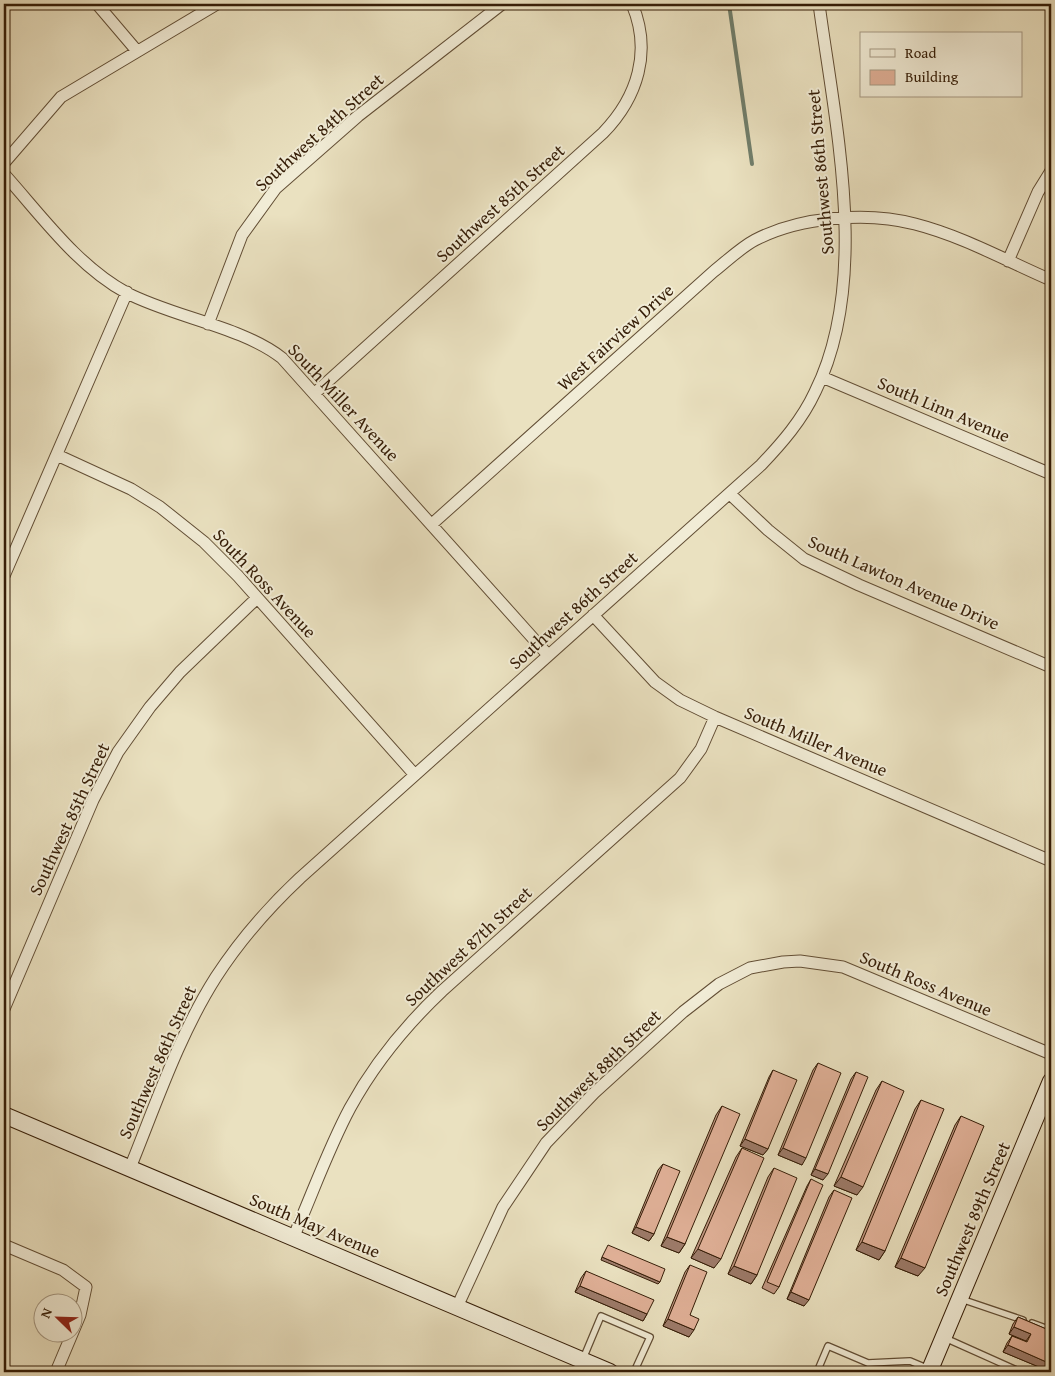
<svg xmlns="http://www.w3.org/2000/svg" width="1055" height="1376" font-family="'Gentium Book Plus',serif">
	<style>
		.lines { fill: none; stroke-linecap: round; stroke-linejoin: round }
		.stream { stroke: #707e6b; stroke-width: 4 }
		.service-casing { stroke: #624e35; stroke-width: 8 }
		.minor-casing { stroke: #624e35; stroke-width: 13 }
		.secondary-casing { stroke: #351d07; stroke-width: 18 }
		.service { stroke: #f1ecd6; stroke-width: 5.5 }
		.minor { stroke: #f1ecd6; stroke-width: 11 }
		.secondary { stroke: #f1ecd6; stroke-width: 16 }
		.wall { fill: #c19782; stroke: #351d07 }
		.shaded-wall { fill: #9d7b6a; stroke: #351d07 }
		.building { fill: #e0b097; stroke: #351d07 }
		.labels { text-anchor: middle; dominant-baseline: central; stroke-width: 4; stroke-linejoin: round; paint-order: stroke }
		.street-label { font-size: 18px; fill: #351d07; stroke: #f1ecd6 }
	</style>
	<rect width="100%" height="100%" fill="#eae1c0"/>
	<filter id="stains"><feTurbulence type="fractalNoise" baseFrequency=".004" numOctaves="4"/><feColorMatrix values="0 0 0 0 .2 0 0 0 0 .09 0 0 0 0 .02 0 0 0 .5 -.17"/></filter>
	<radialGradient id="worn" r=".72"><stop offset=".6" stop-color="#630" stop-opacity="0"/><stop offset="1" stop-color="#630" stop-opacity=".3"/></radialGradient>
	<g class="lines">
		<path class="stream" d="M 729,4 L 752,164"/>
		<defs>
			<path id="service" d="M 961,1299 L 1023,1320
				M 1032,1323 L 1051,1330
				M 945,1338 L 1021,1372
				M 583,1359 L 601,1316 L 650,1337 L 634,1372
				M 817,1372 L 828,1346 L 868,1363 L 910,1361 L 929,1369"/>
			<path id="minor" d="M 97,4 L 137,51
				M 4,163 L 61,97 L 217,4
				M 4,174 C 41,215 77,266 127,293 C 173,317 243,327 282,358 L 548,655
				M 1008,261 L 1038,192 L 1051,171
				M 208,324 L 242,235 L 276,188 L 358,116 L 502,4
				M 822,377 L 1051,474
				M 315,393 L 603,133 C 638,97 652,51 632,4
				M 57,455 L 131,489 L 160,507 L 204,542 L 238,576 L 415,775
				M 730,494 L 768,530 L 804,559 L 859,585 L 1051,667
				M 432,524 L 713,272 C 727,261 740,248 755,240 C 799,217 867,211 915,224 C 962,236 1007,261 1051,280
				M 4,576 L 127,292
				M 593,615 L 655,682 L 680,700 L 715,717 L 1051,861
				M 4,1009 L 93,800 L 118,752 L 150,707 L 180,672 L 257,598
				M 130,1168 C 156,1104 179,1035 216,977 C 240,940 268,908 300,878 L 761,465 C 782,443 802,420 815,392 C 871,280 835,124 819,4
				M 293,1238 C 312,1195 328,1149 350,1108 C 374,1064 406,1025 442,991 L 680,778 L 701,749 L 715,717
				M 4,1245 L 63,1270 L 86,1287 L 80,1315 L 56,1372
				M 457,1307 L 503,1207 L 546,1143 L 594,1093 L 683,1012 L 719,984 L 750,968 L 783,962 L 800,961 L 843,967 L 1051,1054"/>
			<path id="secondary" d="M 4,1115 L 610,1372
				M 929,1372 L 1051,1081"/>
		</defs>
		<use href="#service" class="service-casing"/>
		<use href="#minor" class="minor-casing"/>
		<use href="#secondary" class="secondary-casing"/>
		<use href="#service" class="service"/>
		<use href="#minor" class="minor"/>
		<use href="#secondary" class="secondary"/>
	</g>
	<path class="wall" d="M 818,1063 L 802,1165 L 778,1155 L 813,1070 Z
		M 773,1070 L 768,1149 L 763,1155 L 740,1146 L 769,1077 Z
		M 856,1072 L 823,1180 L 811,1175 L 851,1079 Z
		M 882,1081 L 857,1195 L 834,1186 L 876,1090 Z
		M 921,1100 L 885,1251 L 879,1260 L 856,1250 L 915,1109 Z
		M 722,1106 L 685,1244 L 679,1253 L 661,1246 L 716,1115 Z
		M 961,1116 L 918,1276 L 895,1267 L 955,1125 Z
		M 742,1148 L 714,1268 L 691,1258 L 736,1157 Z
		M 663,1164 L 654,1234 L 649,1241 L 632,1233 L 658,1170 Z
		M 774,1168 L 757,1275 L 751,1284 L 728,1274 L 768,1177 Z
		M 811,1179 L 779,1287 L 774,1294 L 762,1288 L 807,1186 Z
		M 834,1190 L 804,1306 L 787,1299 L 829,1197 Z
		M 690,1265 L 690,1315 L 689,1337 L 663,1326 L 685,1272 Z
		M 586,1271 L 647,1314 L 643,1321 L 575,1292 L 581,1278 Z
		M 1018,1317 L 1051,1331 L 1051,1372 L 1003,1352 L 1007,1343 L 1012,1336 L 1026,1342 L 1026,1341 L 1009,1334 L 1013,1324 Z"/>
	<path class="shaded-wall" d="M 745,1139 L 768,1149 L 763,1155 L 740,1146 Z
		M 783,1148 L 806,1158 L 802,1165 L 778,1155 Z
		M 815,1169 L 828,1174 L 823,1180 L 811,1175 Z
		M 841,1177 L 863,1187 L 857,1195 L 834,1186 Z
		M 636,1227 L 654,1234 L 649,1241 L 632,1233 Z
		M 667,1237 L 685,1244 L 679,1253 L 661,1246 Z
		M 862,1242 L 885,1251 L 879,1260 L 856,1250 Z
		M 698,1249 L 721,1259 L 714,1268 L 691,1258 Z
		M 602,1257 L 660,1282 L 658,1284 L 601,1260 Z
		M 901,1258 L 925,1268 L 918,1276 L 895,1267 Z
		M 734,1266 L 757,1275 L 751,1284 L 728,1274 Z
		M 580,1286 L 647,1314 L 643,1321 L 575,1292 Z
		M 791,1292 L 809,1300 L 804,1306 L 787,1299 Z
		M 668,1319 L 694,1330 L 689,1337 L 663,1326 Z
		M 1014,1327 L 1031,1334 L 1026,1341 L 1009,1334 Z
		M 1008,1345 L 1051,1364 L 1051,1372 L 1003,1352 Z"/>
	<path class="building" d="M 818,1063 L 841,1073 L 806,1158 L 783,1148 Z
		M 773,1070 L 797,1080 L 768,1149 L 745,1139 Z
		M 856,1072 L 868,1077 L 828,1174 L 815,1169 Z
		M 882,1081 L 904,1091 L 863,1187 L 841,1177 Z
		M 921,1100 L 944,1109 L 885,1251 L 862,1242 Z
		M 722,1106 L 740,1114 L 685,1244 L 667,1237 Z
		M 961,1116 L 984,1126 L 925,1268 L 901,1258 Z
		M 742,1148 L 764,1158 L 721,1259 L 698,1249 Z
		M 663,1164 L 680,1171 L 654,1234 L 636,1227 Z
		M 774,1168 L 797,1178 L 757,1275 L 734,1266 Z
		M 811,1179 L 823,1185 L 779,1287 L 767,1282 Z
		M 834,1190 L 852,1198 L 809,1300 L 791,1292 Z
		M 608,1245 L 665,1269 L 660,1282 L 602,1257 Z
		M 690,1265 L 707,1272 L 690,1315 L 699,1319 L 694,1330 L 668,1319 Z
		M 586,1271 L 654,1300 L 647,1314 L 580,1286 Z
		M 1018,1317 L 1051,1331 L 1051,1364 L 1008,1345 L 1012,1336 L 1027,1342 L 1031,1334 L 1014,1327 Z"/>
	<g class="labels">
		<g class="street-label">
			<text transform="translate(319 132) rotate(-42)">Southwest 84th Street</text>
			<text transform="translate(820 172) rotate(-95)">Southwest 86th Street</text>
			<text transform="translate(500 203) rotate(-42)">Southwest 85th Street</text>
			<text transform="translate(615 337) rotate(-42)">West Fairview Drive</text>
			<text transform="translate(344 402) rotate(47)">South Miller Avenue</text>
			<text transform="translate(944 409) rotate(23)">South Linn Avenue</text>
			<text transform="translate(904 582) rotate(24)">South Lawton Avenue Drive</text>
			<text transform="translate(265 583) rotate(47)">South Ross Avenue</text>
			<text transform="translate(573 610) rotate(-42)">Southwest 86th Street</text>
			<text transform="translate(816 741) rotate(23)">South Miller Avenue</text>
			<text transform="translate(69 819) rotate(-65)">Southwest 85th Street</text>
			<text transform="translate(468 946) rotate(-43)">Southwest 87th Street</text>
			<text transform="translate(926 983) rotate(23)">South Ross Avenue</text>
			<text transform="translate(157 1062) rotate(-66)">Southwest 86th Street</text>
			<text transform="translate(598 1070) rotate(-44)">Southwest 88th Street</text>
			<text transform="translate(972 1219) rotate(-67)">Southwest 89th Street</text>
			<text transform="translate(315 1225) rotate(23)">South May Avenue</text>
		</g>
	</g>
	<rect width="1055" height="1376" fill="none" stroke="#eae1c0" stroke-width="20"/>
	<rect x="5" y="5" width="1045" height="1366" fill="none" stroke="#351d07" stroke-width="2.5"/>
	<rect x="10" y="10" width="1035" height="1356" fill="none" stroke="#351d07"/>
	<rect x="860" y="32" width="162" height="65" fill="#f1ecd6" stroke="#a69983"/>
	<rect x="870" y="49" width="25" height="8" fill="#f1ecd6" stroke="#a69983"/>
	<text x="905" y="58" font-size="15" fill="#351d07">Road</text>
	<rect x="870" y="70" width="25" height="15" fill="#e0b097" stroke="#a69983"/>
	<text x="905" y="82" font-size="15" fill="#351d07">Building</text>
	<g transform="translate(58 1318) rotate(293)"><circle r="24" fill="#f1ecd6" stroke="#a69983"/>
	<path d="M0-4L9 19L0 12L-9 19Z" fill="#8f2418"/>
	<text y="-8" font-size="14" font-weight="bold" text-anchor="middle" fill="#351d07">N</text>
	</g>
	<rect width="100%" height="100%" filter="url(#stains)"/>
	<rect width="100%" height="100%" fill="url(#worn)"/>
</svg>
